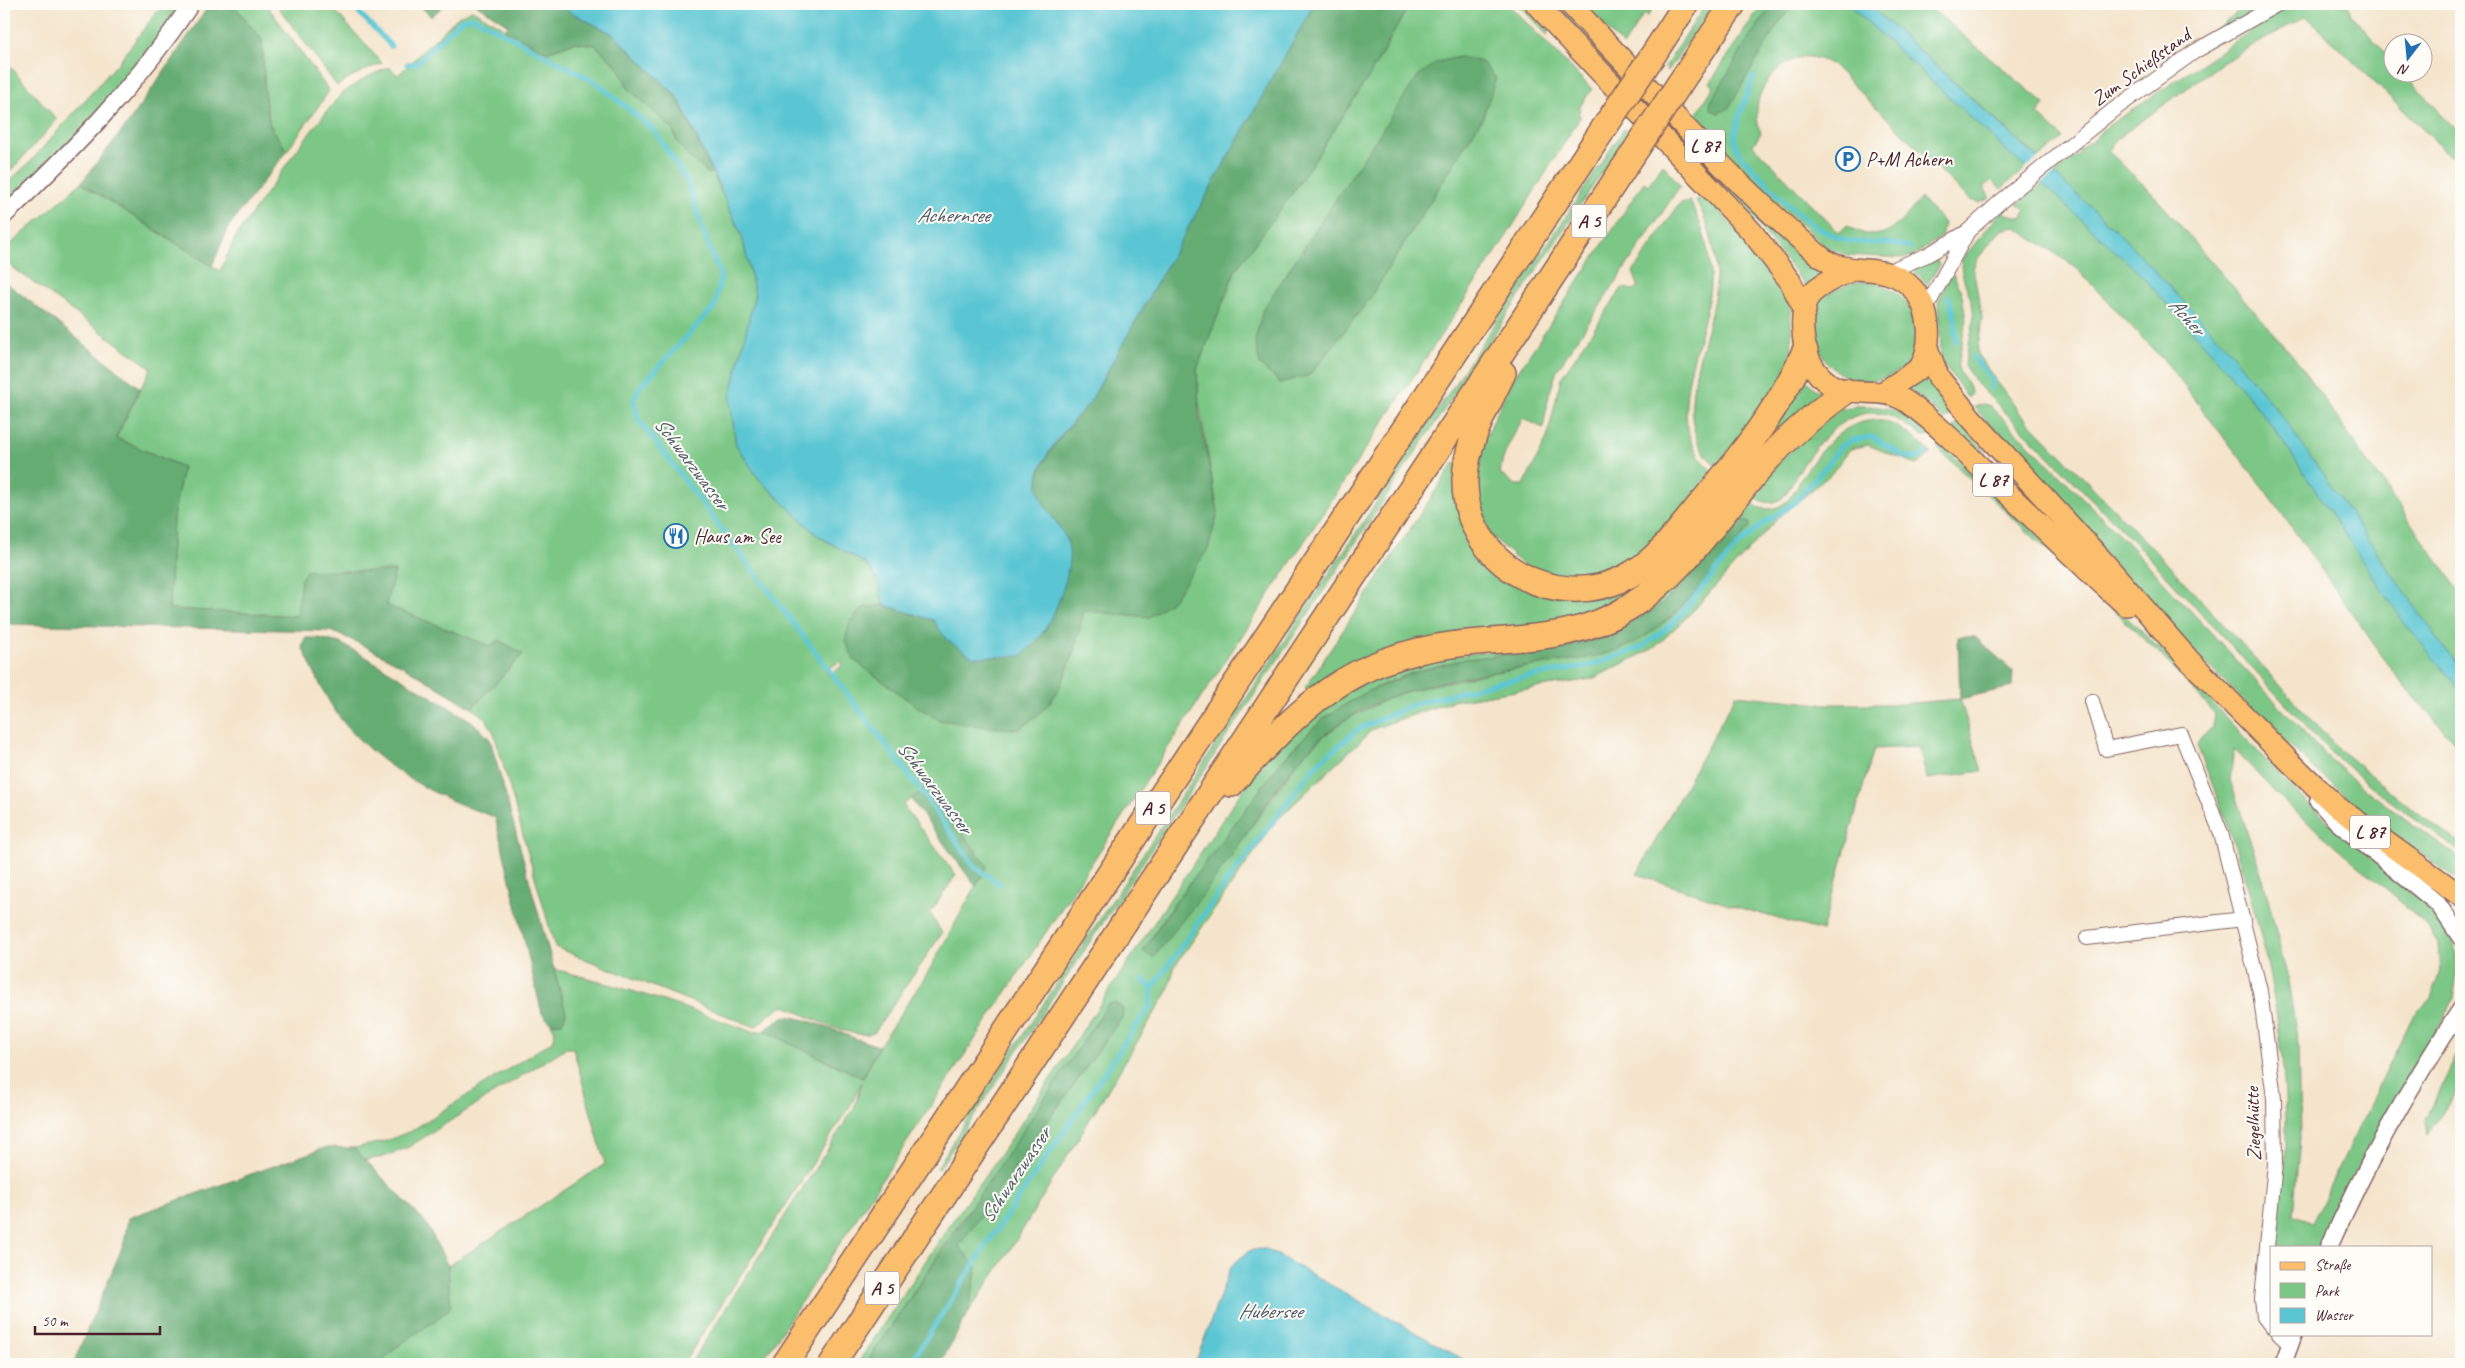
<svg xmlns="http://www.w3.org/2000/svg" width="2465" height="1368" font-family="Caveat,sans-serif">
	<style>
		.green { fill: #7cc786; stroke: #637358; fill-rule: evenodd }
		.forest { fill: #65ac73; stroke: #58664f }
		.water { fill: #5ac6d3; stroke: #52727f }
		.pier { fill: #f4e4cb }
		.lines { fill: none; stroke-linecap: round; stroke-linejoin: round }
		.stream { stroke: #5ac6d3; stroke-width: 5 }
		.minor-casing { stroke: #866463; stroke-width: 16 }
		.tertiary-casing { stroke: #866463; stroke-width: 19 }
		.primary-casing { stroke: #866463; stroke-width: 24 }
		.motorway-casing { stroke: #866463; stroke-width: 28 }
		.minor { stroke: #fff; stroke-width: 14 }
		.tertiary { stroke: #fff; stroke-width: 16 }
		.primary { stroke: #fabe6d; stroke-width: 21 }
		.motorway { stroke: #fabe6d; stroke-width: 25 }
		.motorway-bridge-casing { stroke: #866463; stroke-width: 28; stroke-linecap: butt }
		.motorway-bridge { stroke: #fabe6d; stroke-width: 25 }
		.labels { text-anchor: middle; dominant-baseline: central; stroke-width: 4; stroke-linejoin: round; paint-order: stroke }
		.shield { fill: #fdfcf7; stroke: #806168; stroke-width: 1 }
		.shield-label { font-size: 19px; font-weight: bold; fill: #4a1f2b }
		.street-label { font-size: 20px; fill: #4a1f2b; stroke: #fdfcf7 }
		.poi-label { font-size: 20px; fill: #4a1f2b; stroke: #fdfcf7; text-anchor: start }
		.water-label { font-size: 21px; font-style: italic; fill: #505966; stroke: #fdfcf7 }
	</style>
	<rect width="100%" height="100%" fill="#fdfcf7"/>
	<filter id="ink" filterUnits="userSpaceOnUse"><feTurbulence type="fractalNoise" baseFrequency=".02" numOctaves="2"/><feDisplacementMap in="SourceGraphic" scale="10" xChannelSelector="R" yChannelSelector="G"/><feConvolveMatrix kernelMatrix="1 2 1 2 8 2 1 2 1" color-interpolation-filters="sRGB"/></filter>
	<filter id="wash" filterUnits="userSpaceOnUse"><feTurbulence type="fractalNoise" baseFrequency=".0096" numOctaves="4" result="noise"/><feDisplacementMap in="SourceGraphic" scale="20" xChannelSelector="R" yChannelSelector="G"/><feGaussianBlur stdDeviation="1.12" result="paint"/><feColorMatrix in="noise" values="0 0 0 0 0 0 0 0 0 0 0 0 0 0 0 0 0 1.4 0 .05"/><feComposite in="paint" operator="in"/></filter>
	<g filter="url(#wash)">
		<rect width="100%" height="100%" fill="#f4e4cb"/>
		<path class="green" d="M 163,4 L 180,4 C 132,78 70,147 4,206 L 4,186 L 31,161 L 118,63 Z
			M 233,4 L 266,4 L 329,91 L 287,151 L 270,125 L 265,99 L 262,40 Z
			M 276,4 L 329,4 L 382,63 L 350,77 L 337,86 Z
			M 1339,4 L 1508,4 L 1592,89 L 1579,108 L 1580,110 L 1578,114 L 1581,116 L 1504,240 L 760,1364 L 690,1364 L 854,1108 L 862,1082 L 850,1106 L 683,1364 L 381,1364 C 398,1339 430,1329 450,1307 L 448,1266 L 605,1164 L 573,1048 L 566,1048 L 407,1148 L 383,1157 L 365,1160 L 354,1148 L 383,1142 L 411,1131 L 554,1040 L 555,1031 L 551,1023 L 562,1023 L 566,1013 L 554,969 C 621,986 687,1008 752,1032 L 764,1031 L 863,1078 L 879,1046 L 927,974 L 987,866 L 928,786 L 903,805 L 956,875 L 930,913 L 942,933 L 874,1033 C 850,1040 809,1016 785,1006 L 774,1011 L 755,1027 L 555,947 L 494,733 L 486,719 L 472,708 L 523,654 L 499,640 L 490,646 L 385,605 L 395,571 L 301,579 L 298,616 L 169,609 L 173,517 L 183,467 L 116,438 L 151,368 L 4,261 L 4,250 L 81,183 L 220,271 L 236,236 L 302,143 L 340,95 L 365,78 L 389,67 L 398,75 L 459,16 L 472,10 L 547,52 L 575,42 L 595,45 L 618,67 L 629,89 L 672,128 L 677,142 L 709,174 L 712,172 L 742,236 L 755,294 L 730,399 L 736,445 L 759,479 L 817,535 L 866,564 L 878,581 L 884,605 L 1218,513 L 1199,403 L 1197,369 ZM 1460,57 L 1482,62 L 1483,117 L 1368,301 L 1310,375 L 1437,62 ZM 840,661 L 843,665 L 829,676 L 826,671 Z
			M 1517,4 L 1524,4 L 1549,30 L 1547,35 Z
			M 1550,4 L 1557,4 L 1722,178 L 1823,274 L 1806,286 L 1746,210 Z
			M 1582,4 L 1656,4 L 1648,16 L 1644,14 L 1623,46 Z
			M 1706,4 L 1713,4 L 1668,71 L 1665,67 Z
			M 1762,4 L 1773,4 L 1751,35 L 1778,24 L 1794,4 L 1848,4 L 2026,168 L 2001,189 L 1992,180 L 1983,187 L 1989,196 L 1989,199 L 1979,203 L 1970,200 L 1832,64 C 1822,60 1810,54 1798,58 C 1767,68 1748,103 1761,133 L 1753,145 L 1839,233 L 1847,225 C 1882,249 1900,224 1921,198 L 1944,223 L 1941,237 L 1913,256 L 1905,258 L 1847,255 L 1826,247 L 1748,177 L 1693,120 L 1714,86 L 1710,83 Z
			M 1868,4 L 1926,4 L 2045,104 L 2038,114 L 2063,138 L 2038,158 Z
			M 2246,4 L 2267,4 L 2214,33 Z
			M 2291,4 L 2348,4 L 2351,15 L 2392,60 L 2392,72 L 2404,73 L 2461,135 L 2461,166 L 2306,16 L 2222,63 L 2118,138 L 2108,151 L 2151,192 L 2294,357 L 2461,594 L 2461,750 L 2397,677 L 2271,498 L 2168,365 L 2074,266 L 2015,227 L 2001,230 L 1978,258 L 1973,268 L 1982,318 L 1977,354 L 2019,412 L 2159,555 L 2339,749 L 2409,807 L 2461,844 L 2461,853 L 2381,794 L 2330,752 L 2146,554 L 1978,385 L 1965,367 C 1965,347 1976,330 1973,309 C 1971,292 1958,275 1962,259 L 2001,212 L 2021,218 L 2026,210 L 2017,204 L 2080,153 L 2077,150 L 2095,139 L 2102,130 Z
			M 4,59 L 57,120 L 4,178 Z
			M 1624,129 L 1628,133 L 939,1169 L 937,1168 L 956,1136 Z
			M 1663,164 L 1680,186 L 1557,370 L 1549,395 L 1543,428 L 1523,418 C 1513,437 1502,453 1500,474 L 1516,485 L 1524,485 L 1547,438 L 1561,378 L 1622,288 L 1634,290 L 1638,285 L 1633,272 L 1680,203 L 1690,201 C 1703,227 1712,256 1710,286 C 1705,347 1657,419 1712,471 L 1657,544 L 1604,579 L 1533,574 L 1483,528 L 1473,466 L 1510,384 L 1644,182 L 1648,185 Z
			M 1704,199 L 1711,201 L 1761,260 L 1786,293 L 1790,304 L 1792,352 L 1786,377 L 1716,466 C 1662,417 1715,339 1716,277 C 1717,250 1708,223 1696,200 Z
			M 1931,259 L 1936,259 L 1940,265 L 1927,284 L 1913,270 Z
			M 1953,274 L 1961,290 L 1966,319 L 1958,367 C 1960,378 1972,384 1971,395 L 1968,398 L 1944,364 L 1941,355 L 1939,300 L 1950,275 Z
			M 1854,282 C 1885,278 1913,297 1915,329 C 1916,340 1911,350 1913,361 C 1907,365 1900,371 1894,374 C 1850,395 1808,363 1818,316 C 1819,309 1816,303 1819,297 Z
			M 1924,375 L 1953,412 L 1945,420 L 1908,387 Z
			M 1804,378 L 1821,395 L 1745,462 Z
			M 1983,404 L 1990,406 L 2125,540 L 2321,751 L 2362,787 L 2461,860 L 2461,882 C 2413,848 2366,815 2323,776 C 2196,663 2087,533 1974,407 Z
			M 1856,406 C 1895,406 1901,411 1931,435 L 1922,436 C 1910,428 1897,417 1882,414 C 1844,406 1815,446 1797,474 C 1792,481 1789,491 1783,497 C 1775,504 1764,504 1755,498 L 1767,482 L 1763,479 L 1779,461 L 1840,409 Z
			M 1875,420 C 1896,421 1916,439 1931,453 L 1918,465 L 1868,445 L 1850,449 L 1831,474 L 1778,518 L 1690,614 L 1654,648 L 1592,679 L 1452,701 L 1373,729 L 1277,820 L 1175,966 L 1167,993 L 1007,1255 L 968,1313 L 977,1268 L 958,1246 L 1122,1017 L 1123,1009 L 1016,1144 L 957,1226 L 866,1364 L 857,1364 L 951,1223 L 996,1161 L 1227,813 L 1250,779 L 1302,719 L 1396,664 L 1567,641 L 1733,515 L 1738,519 L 1751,504 C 1764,512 1779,510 1789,499 C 1794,493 1797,486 1801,479 C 1818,452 1841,422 1875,420 ZM 1744,521 L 1699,585 L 1673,616 L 1630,645 L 1584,658 L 1489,673 L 1401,692 L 1347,719 L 1324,736 L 1300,758 L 1226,863 L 1153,958 L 1144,951 C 1166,909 1199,872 1228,835 C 1246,811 1262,785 1281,762 C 1323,711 1379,679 1444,664 C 1509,649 1577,657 1636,622 C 1679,596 1707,555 1744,521 Z
			M 1959,421 L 1985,452 L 1984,453 L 1953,428 Z
			M 1939,442 L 2171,659 L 2293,789 L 2337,830 L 2433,909 L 2450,936 L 2456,954 L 2457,976 L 2453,997 L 2444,1018 L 2413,1072 L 2322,1247 L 2272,1247 C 2274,1230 2275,1214 2277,1198 C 2280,1181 2286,1163 2286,1146 C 2288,1007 2250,873 2197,746 L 2201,738 L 2213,727 L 2215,714 L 2160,654 L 1938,449 ZM 2234,749 L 2283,801 L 2425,923 L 2438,943 L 2440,974 L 2431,998 L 2413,1016 L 2312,1223 L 2293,1215 L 2300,1139 L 2298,1044 L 2287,975 L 2263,879 L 2230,780 Z
			M 1454,463 L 1458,465 L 1513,580 L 1640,577 L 1646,582 L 1598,613 L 1311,693 L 1305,688 Z
			M 1736,695 L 1822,704 L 1901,704 L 1960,699 L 1982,771 L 1927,779 L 1919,747 L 1874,749 L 1822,931 L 1726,904 L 1637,874 Z
			M 2461,1046 L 2461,1084 L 2427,1135 L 2425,1121 Z"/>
		<path class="forest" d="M 210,4 L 233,4 L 262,40 L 265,99 L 270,125 L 287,151 L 229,226 L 212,266 L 81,183 L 129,122 Z
			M 419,4 L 445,4 L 431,17 Z
			M 476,4 L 555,4 L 613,34 L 677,97 L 712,172 L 709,174 L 688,156 L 677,142 L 672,128 L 629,89 L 618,67 L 595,45 L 574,42 L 547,52 L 505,30 L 508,25 Z
			M 1314,4 L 1410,4 L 1368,78 L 1298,185 L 1235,271 L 1197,369 L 1199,413 L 1218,513 L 1208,549 L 1173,600 L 1149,617 L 1084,611 C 1076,642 1067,688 1043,710 C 1036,717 1027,723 1019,729 L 987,727 L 939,720 L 916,706 L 854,660 L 845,640 L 851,620 L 863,608 L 884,605 L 933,620 L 947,640 L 1021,656 L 1044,632 L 1057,606 L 1068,541 C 1058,527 1041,509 1038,491 C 1032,463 1073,423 1090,402 Z
			M 1773,4 L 1794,4 L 1778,24 L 1728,109 L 1718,113 L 1711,109 L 1710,103 L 1751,35 Z
			M 1460,57 L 1482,62 L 1496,78 L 1483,117 L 1368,301 L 1310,375 L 1280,383 L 1260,365 L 1255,340 L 1263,309 L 1418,76 L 1437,62 Z
			M 4,281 L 140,388 L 116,438 L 183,467 L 173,517 L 169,609 L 297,616 L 301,579 L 306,571 L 395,571 L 386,605 L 490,646 L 499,640 L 523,654 L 472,708 C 426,680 380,650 330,631 L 4,624 Z
			M 1744,521 L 1750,523 L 1750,527 C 1718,566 1677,621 1632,644 C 1607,657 1573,660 1545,664 C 1478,675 1407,682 1348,718 C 1293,751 1263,812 1227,862 C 1203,895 1178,926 1153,958 L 1143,951 L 1177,900 L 1280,763 L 1309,732 L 1327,716 L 1368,691 L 1415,672 L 1465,659 L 1566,648 L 1603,638 L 1616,632 L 1652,611 L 1674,594 L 1718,544 Z
			M 1958,637 L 1975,637 L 2013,671 L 2012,687 L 1960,699 Z
			M 305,638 L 319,638 L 340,643 L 366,657 L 473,722 L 490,739 L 566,1013 L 562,1023 L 551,1023 L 542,1014 L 495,817 C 439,799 382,769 344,723 C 326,701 314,672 302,646 Z
			M 928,786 L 987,866 L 976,887 L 911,799 Z
			M 1115,1003 L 1123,1009 L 1122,1017 L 959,1246 L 977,1268 L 968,1313 L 940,1364 L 866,1364 L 1108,1004 Z
			M 784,1016 C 817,1019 847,1038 879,1046 L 863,1078 L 764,1031 Z
			M 327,1147 L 354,1148 L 426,1223 L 448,1266 L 451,1307 C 430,1329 398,1339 381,1364 L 73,1364 L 124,1243 L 128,1218 Z"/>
		<path class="water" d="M 555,4 L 1314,4 L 1090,402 C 1073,422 1049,445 1040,470 C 1030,500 1057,516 1067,541 C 1076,563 1057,611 1044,631 C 1038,640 1029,648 1021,656 L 973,657 L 947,640 L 933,620 L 884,605 L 878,581 L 866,564 L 817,535 L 759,479 L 736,445 L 730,399 L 755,294 L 742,236 L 678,97 L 613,34 Z
			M 1848,4 L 1868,4 L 2117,231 L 2224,344 L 2289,426 L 2438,640 L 2461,669 L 2461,691 L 2405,624 L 2273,427 L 2221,363 L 2138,272 Z
			M 1265,1248 L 1470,1363 L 1471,1364 L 1195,1364 L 1231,1266 L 1249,1251 Z"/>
		<path class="pier" d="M 2040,157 L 2057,172 L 2041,184 L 2024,169 Z"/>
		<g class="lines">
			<path class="stream" d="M 351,4 L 391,46
				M 407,64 L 416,64 L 461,20 L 473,17 L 597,83 L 654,130 L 688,183 L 707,242 L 721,276 L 715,306 L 639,388 L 634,400 L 638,419 L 924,795 L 975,867 L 1000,884
				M 1753,77 C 1748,93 1730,132 1736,147 C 1740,157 1751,166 1758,174 C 1783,200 1806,227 1842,239 C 1863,247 1888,239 1910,248
				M 1948,297 L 1955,317 L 1956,342
				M 1973,357 L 1992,380 L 1991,388
				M 1152,989 L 1223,887 L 1315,766 L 1357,730 L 1414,704 L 1495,683 L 1592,665 L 1642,647 L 1673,623 L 1736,547 L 1764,523 L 1794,503 L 1827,465 L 1840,447 L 1852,440 L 1872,437 L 1905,457 L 1919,458 L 1926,453
				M 910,1364 L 991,1238 L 1150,1006 L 1152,989 L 1143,980"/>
		</g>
	</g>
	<g filter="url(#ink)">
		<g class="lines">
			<defs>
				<path id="minor" d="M 1887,272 L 1927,255 L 1967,232 L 2000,202 L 2112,111 L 2194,52 L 2278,4
					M 1925,310 L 1967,233
					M 2092,701 L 2106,749 L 2181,734 L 2221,833 L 2260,991 L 2274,1098 L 2275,1163 L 2262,1299 L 2264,1317 L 2271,1326
					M 2087,938 L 2243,919
					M 2279,1334 L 2290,1344"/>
				<path id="tertiary" d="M 4,216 C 75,148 136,86 191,4
					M 2318,801 L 2337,822 L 2438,904 L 2461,938
					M 2329,1247 C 2366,1164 2410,1085 2461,1009
					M 2283,1364 L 2294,1334"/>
				<path id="primary" d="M 1536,4 L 1752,232 L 1790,281 L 1805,311
					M 1570,4 C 1651,89 1729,181 1820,256 C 1848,280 1885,258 1913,289 C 1931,310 1933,344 1920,368 L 1882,393
					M 1854,269 C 1840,276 1822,282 1811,294 C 1798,308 1802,347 1811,363 C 1837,410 1876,380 1907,402 C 1936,423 1961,448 1986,473 C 2033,517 2078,563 2126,605
					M 1927,348 L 1939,378 L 1971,418 L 2100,558 L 2189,660 L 2287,759 L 2337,807 L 2461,896"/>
				<path id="motorway" d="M 1653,55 L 1686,4
					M 1680,83 L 1733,4
					M 1503,373 C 1487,407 1466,441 1465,479 C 1463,563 1554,614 1626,577 C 1656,562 1678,531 1699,506 C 1740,457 1779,409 1805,351
					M 1231,784 C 1302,706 1347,658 1458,644 C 1517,637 1575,641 1628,608 C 1682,574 1718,518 1758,470 C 1784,440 1814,414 1846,391
					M 785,1364 L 1612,116
					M 832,1364 L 1639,145"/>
			</defs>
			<use href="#minor" class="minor-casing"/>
			<use href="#tertiary" class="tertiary-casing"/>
			<use href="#primary" class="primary-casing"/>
			<use href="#motorway" class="motorway-casing"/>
			<use href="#minor" class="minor"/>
			<use href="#tertiary" class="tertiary"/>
			<use href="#primary" class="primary"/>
			<use href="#motorway" class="motorway"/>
			<defs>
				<path id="motorway-bridge" d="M 1612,116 L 1653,55
					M 1639,145 L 1680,83"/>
			</defs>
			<use href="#motorway-bridge" class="motorway-bridge-casing"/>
			<use href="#motorway-bridge" class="motorway-bridge"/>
		</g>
	</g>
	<defs>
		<symbol id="parking-ring" viewBox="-11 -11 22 22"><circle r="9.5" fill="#fdfcf7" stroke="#1f6fb2" stroke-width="1.5"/><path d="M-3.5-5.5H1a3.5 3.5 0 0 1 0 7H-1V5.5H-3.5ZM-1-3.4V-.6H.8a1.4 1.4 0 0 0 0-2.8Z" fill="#1f6fb2"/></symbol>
		<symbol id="restaurant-ring" viewBox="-11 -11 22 22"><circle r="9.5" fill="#fdfcf7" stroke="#1f6fb2" stroke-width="1.5"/><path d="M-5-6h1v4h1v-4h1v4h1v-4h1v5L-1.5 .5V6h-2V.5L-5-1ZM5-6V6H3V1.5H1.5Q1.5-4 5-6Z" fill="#1f6fb2"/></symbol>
	</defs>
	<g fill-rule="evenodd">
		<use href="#parking-ring" x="1834" y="145" width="28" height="28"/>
		<use href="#restaurant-ring" x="662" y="522" width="28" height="28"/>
	</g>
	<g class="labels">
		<g class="shield">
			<rect x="1685" y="129.5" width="40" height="33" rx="4"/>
			<rect x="1571.5" y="204.5" width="35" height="33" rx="4"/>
			<rect x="1973" y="463.5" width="40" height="33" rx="4"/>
			<rect x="1135.5" y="791.5" width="35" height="33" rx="4"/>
			<rect x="2350" y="815.5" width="40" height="33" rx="4"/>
			<rect x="864.5" y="1271.5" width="35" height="33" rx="4"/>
		</g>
		<g class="shield-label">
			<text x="1705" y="146">L 87</text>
			<text x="1589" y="221">A 5</text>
			<text x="1993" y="480">L 87</text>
			<text x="1153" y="808">A 5</text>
			<text x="2370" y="832">L 87</text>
			<text x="882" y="1288">A 5</text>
		</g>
		<g class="street-label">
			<text transform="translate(2141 67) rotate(-36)">Zum Schießstand</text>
			<text transform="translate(2253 1124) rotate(-92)">Ziegelhütte</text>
		</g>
		<g class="poi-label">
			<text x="1866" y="159">P+M Achern</text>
			<text x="694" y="536">Haus am See</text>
		</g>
		<g class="water-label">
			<text x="953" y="215">Achernsee</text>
			<text transform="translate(2187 316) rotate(48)">Acher</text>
			<text transform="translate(692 463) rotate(53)">Schwarzwasser</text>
			<text transform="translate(935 787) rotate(53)">Schwarzwasser</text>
			<text transform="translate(1015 1175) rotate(-56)">Schwarzwasser</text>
			<text x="1270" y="1311">Hubersee</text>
		</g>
	</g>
	<rect width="2465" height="1368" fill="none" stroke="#fdfcf7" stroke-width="20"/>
	<rect x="2270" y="1246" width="162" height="90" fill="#fdfcf7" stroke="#b5a4a5"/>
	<rect x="2280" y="1262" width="25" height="8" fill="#fabe6d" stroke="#b5a4a5"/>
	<text x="2315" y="1270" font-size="15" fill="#4a1f2b">Straße</text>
	<rect x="2280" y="1283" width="25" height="15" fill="#7cc786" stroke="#b5a4a5"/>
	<text x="2315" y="1296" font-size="15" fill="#4a1f2b">Park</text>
	<rect x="2280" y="1308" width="25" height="15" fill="#5ac6d3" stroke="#b5a4a5"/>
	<text x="2315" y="1320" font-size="15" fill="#4a1f2b">Wasser</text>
	<g transform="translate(2408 58) rotate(196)"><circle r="24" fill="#fdfcf7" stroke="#b5a4a5"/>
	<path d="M0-4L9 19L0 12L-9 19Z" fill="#1f6fb2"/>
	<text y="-8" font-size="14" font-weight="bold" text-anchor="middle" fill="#4a1f2b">N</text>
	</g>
	<path d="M35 1326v8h125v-8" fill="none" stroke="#4a1f2b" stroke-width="2.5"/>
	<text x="42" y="1326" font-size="15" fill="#4a1f2b" stroke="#fdfcf7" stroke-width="4" paint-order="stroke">50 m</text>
</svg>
